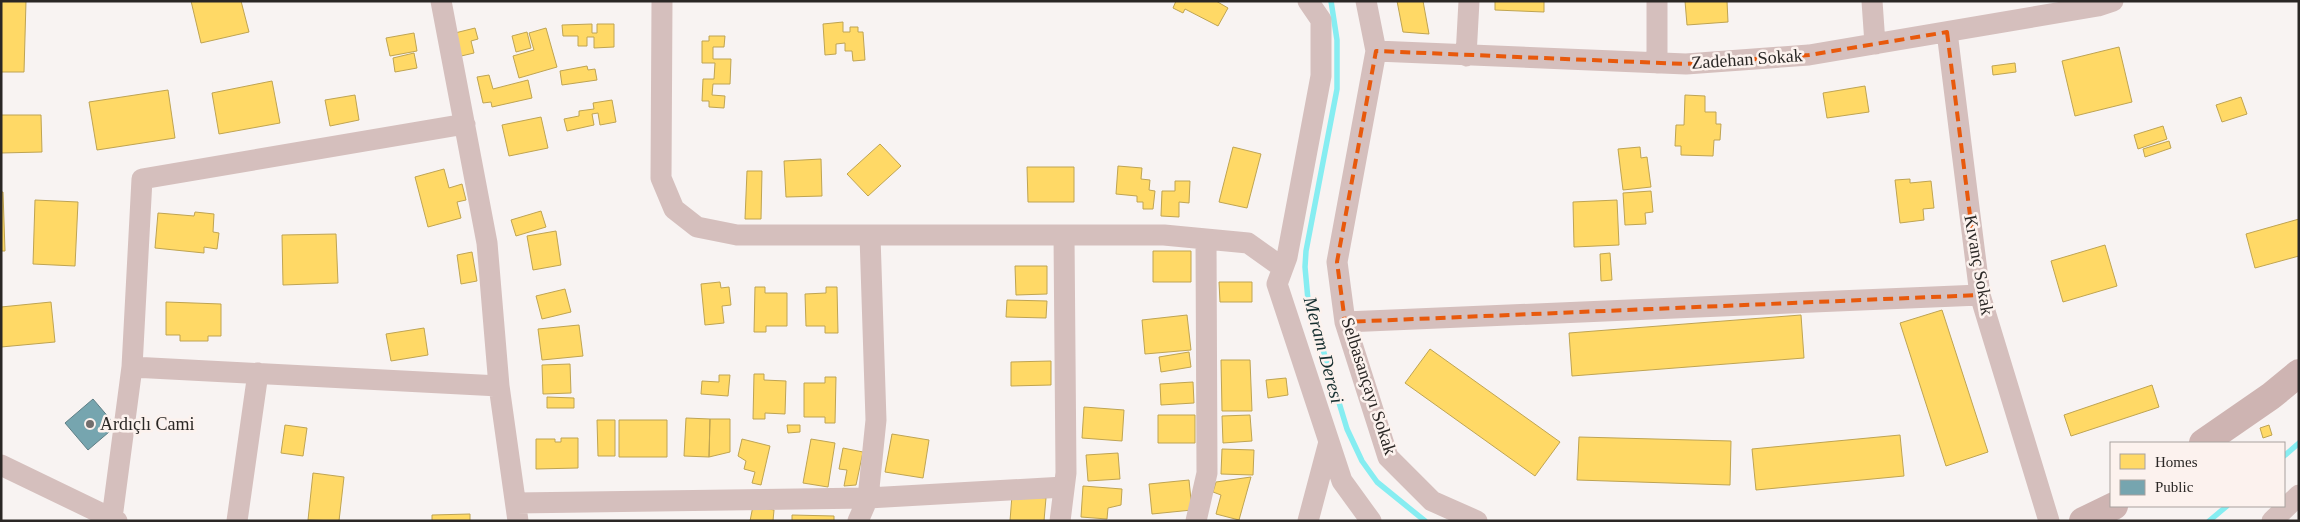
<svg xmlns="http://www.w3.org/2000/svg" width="2300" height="522" font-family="Georgia,serif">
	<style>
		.homes { fill: #ffd966; stroke: #bfa452 }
		.public { fill: #76a5af; stroke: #5f7f86 }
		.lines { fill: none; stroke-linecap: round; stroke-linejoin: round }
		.stream { stroke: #86edf1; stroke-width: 5.5 }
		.street { stroke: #d5bfbd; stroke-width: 21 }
		.secondary { stroke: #ceb4b2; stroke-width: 28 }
		.marked { fill: none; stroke: #e8590c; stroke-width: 4; stroke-dasharray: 10 6; stroke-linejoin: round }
		.poi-dot { fill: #726e6d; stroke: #fcf2ee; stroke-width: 2 }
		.labels { text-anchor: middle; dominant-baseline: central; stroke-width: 5; stroke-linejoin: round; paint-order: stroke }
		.street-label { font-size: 18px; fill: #2a2725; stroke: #fcf2ee }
		.poi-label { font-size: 18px; fill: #2a2725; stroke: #fcf2ee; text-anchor: start }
		.water-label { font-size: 19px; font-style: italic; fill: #162f30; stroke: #fcf2ee }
	</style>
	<rect width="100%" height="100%" fill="#f8f3f2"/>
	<path class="homes" d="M 1,1 L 26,1 L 24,72 L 1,72 Z
		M 191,1 L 241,1 L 249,32 L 201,43 Z
		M 1176,1 L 1216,1 L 1228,8 L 1218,26 L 1185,9 L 1183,13 L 1173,8 Z
		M 1397,1 L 1423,1 L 1429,34 L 1403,32 Z
		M 1495,1 L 1544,1 L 1544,12 L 1495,10 Z
		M 1685,1 L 1727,1 L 1728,22 L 1687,25 Z
		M 843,22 L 843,32 L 850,32 L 850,27 L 858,27 L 858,32 L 863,32 L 865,60 L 853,61 L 852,51 L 845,51 L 845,43 L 836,44 L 836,54 L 825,55 L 823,24 Z
		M 592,24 L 592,33 L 597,33 L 597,24 L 614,24 L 614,47 L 594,48 L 594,37 L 587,37 L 587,46 L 578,46 L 578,36 L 563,36 L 562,25 Z
		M 475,28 L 478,39 L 471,41 L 474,53 L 457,57 L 451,34 Z
		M 546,28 L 557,67 L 519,78 L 513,56 L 534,50 L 529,33 Z
		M 527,32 L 531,48 L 516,52 L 512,36 Z
		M 414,33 L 417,51 L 390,56 L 386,38 Z
		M 709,36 L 725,36 L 724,47 L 713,47 L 713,59 L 731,59 L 730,84 L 713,84 L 712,95 L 725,96 L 724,108 L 709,107 L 709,101 L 702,101 L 703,79 L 714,79 L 715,63 L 702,63 L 702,41 L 709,41 Z
		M 2119,47 L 2132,102 L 2075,116 L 2062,61 Z
		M 414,53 L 417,68 L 395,72 L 393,58 Z
		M 2015,63 L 2016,72 L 1993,75 L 1992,66 Z
		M 587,66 L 588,70 L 595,69 L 597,80 L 562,85 L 560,71 Z
		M 489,75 L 493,89 L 528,80 L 532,98 L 492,107 L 491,102 L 483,103 L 477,77 Z
		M 272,81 L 280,123 L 219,134 L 212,93 Z
		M 1865,86 L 1869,112 L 1827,118 L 1823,93 Z
		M 168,90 L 175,138 L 97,150 L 89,102 Z
		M 355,95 L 359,120 L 330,126 L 325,100 Z
		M 1685,95 L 1705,96 L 1705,112 L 1716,112 L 1716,124 L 1721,124 L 1720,140 L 1714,140 L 1713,156 L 1681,155 L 1681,146 L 1675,146 L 1676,125 L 1684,125 Z
		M 2241,97 L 2247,114 L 2222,122 L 2216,105 Z
		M 612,100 L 616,122 L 600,125 L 598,113 L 592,114 L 594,125 L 567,131 L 564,119 L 579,116 L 579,111 L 594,109 L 593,103 Z
		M 1,115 L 41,115 L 42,152 L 1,153 Z
		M 541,117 L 548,148 L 509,156 L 502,125 Z
		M 2163,126 L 2167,139 L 2138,149 L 2134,135 Z
		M 2169,141 L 2171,148 L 2145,157 L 2143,149 Z
		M 880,144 L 901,166 L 868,196 L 847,174 Z
		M 1233,147 L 1261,154 L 1247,208 L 1219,202 Z
		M 1640,147 L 1641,158 L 1647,157 L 1651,187 L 1623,190 L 1618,149 Z
		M 821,159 L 822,196 L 786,197 L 784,161 Z
		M 1118,166 L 1142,168 L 1141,179 L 1150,180 L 1149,190 L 1155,191 L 1153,209 L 1143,209 L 1143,202 L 1137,202 L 1137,196 L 1116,194 Z
		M 1027,167 L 1074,167 L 1074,202 L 1028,202 Z
		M 444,169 L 449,188 L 462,184 L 466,200 L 457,202 L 461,218 L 428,227 L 415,177 Z
		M 747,171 L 762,171 L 761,219 L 745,219 Z
		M 1910,179 L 1910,183 L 1931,181 L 1934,208 L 1923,209 L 1924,220 L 1900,223 L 1895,180 Z
		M 1175,181 L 1190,181 L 1189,203 L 1179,202 L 1179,217 L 1161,216 L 1162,191 L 1175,191 Z
		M 1651,191 L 1653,212 L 1645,213 L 1646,224 L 1625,225 L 1623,193 Z
		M 1,192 L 3,192 L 5,251 L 1,251 Z
		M 35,200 L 78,202 L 75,266 L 33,264 Z
		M 1617,200 L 1619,245 L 1574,247 L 1573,202 Z
		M 541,211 L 546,227 L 516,236 L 511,220 Z
		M 195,212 L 214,214 L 213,232 L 219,233 L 217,249 L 204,247 L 204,253 L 155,248 L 158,213 L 194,216 Z
		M 2299,219 L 2299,256 L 2255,268 L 2246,234 Z
		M 556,231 L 561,265 L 533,270 L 527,236 Z
		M 336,234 L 338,283 L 283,285 L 282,235 Z
		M 2105,245 L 2117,286 L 2063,302 L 2051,261 Z
		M 1153,251 L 1191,251 L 1191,282 L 1153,282 Z
		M 472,252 L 477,281 L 461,284 L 457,255 Z
		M 1610,253 L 1612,280 L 1601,281 L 1600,254 Z
		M 1015,266 L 1047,266 L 1047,294 L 1016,295 Z
		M 720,282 L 721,288 L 729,287 L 731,305 L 722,306 L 724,323 L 705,325 L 701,284 Z
		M 1219,282 L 1252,282 L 1252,302 L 1220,302 Z
		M 755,287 L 765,287 L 765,293 L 787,293 L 787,326 L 766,326 L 766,332 L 754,332 Z
		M 826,287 L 837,287 L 838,333 L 825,333 L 825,326 L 806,326 L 805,294 L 826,293 Z
		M 565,289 L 571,312 L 542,319 L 536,296 Z
		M 1007,300 L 1047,301 L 1046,318 L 1006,317 Z
		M 51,302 L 55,342 L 1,347 L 1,307 Z
		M 166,302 L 221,304 L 221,336 L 208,336 L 208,341 L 180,341 L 180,335 L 166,335 Z
		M 1942,310 L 1988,452 L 1946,466 L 1900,323 Z
		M 1187,315 L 1191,350 L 1145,354 L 1142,320 Z
		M 1801,315 L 1804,358 L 1572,376 L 1569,333 Z
		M 579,325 L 583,356 L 542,360 L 538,329 Z
		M 424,328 L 428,355 L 391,361 L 386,334 Z
		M 1430,349 L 1560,442 L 1535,476 L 1405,383 Z
		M 1189,352 L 1191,367 L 1161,372 L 1159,357 Z
		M 1221,360 L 1250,360 L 1252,411 L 1222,411 Z
		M 1051,361 L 1051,385 L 1011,386 L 1011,362 Z
		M 570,364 L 571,393 L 543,394 L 542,365 Z
		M 754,374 L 764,374 L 764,380 L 786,381 L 785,414 L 765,413 L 765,419 L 753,419 Z
		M 719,375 L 730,375 L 728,396 L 701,394 L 702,381 L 719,382 Z
		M 825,377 L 836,377 L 835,423 L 825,423 L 825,417 L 804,417 L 804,383 L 825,383 Z
		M 1286,378 L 1288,395 L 1268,398 L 1266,380 Z
		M 1193,382 L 1194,403 L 1161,405 L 1160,384 Z
		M 2152,385 L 2159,407 L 2071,436 L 2064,415 Z
		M 547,397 L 574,398 L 574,408 L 547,408 Z
		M 1084,407 L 1124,410 L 1122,441 L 1082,438 Z
		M 1158,415 L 1195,415 L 1195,443 L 1158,443 Z
		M 1250,415 L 1252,441 L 1223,443 L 1222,416 Z
		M 686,418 L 710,419 L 709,457 L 684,456 Z
		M 710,419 L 730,419 L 730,452 L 709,457 Z
		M 597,420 L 615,420 L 615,456 L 598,456 Z
		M 619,420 L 667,420 L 667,457 L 619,457 Z
		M 285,425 L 307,428 L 303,456 L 281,453 Z
		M 787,425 L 800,425 L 800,432 L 788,433 Z
		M 2269,425 L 2272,435 L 2263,438 L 2260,428 Z
		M 892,434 L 929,440 L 923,478 L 885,472 Z
		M 1900,435 L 1904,476 L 1756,490 L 1752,449 Z
		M 1579,437 L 1731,441 L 1730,485 L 1577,480 Z
		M 561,438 L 578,438 L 578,468 L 536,469 L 536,439 L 555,439 L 555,442 L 561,442 Z
		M 742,439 L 770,446 L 761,485 L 752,483 L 755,472 L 744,469 L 746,461 L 738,456 Z
		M 811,439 L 835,443 L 828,487 L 803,483 Z
		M 843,448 L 863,452 L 856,485 L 844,486 L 847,470 L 839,469 Z
		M 1222,449 L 1254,450 L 1253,475 L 1221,474 Z
		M 1118,453 L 1120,479 L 1088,481 L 1086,455 Z
		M 313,473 L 344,477 L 339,521 L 308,520 Z
		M 1251,477 L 1239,520 L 1216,514 L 1221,495 L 1213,492 L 1216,482 Z
		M 1189,480 L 1192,510 L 1152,514 L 1149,484 Z
		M 1083,486 L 1122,489 L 1121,505 L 1108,508 L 1107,519 L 1081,517 Z
		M 1012,495 L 1046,498 L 1044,521 L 1010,521 Z
		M 753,506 L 774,510 L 773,521 L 750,521 Z
		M 470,514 L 470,521 L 432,521 L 432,515 Z
		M 792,515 L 834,516 L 834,521 L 792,521 Z"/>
	<path class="public" d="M 93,399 L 116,426 L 88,450 L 65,423 Z"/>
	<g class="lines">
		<path class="stream" d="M 1331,1 L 1337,40 L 1337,89 L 1306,251 L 1305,267 L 1308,300 L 1347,429 L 1362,461 L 1377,482 L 1425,521
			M 2284,456 L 2299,443
			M 2209,521 L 2227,506"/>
		<path class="street" d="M 441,1 L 487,243 L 499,386 L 518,521
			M 662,1 L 661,178 L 674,209 L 697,227 L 737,235 L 1164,235 L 1248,243 L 1283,268
			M 1308,1 L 1321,20 L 1321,76 L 1287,257 L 1277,284 L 1342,481 L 1371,521
			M 1366,1 L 1376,51 L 1337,262 L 1345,322 L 1388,457 L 1432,501 L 1477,521
			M 1872,1 L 1875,44
			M 1947,32 L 1980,295 L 2049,521
			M 1376,51 L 1686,64 L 1809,55 L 2098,6 L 2113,1
			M 1466,56 L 1469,1
			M 1657,63 L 1657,1
			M 1345,322 L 1980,295
			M 132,367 L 499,386
			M 1,465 L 117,521
			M 516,503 L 868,498 L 1064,487
			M 112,518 L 132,367 L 142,179 L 465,124
			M 237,521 L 258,373
			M 858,521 L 868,498 L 876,420 L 870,236
			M 1060,521 L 1066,473 L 1064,235
			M 1196,521 L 1207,473 L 1206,239
			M 1308,521 L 1329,442
			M 2272,521 L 2299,495"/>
		<path class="secondary" d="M 2203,443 L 2271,396 L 2299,373
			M 2083,521 L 2114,506"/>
	</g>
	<path class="marked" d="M 1947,32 L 1980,295 L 1345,322 L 1337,262 L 1376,51 L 1686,64 L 1809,55 Z"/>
	<circle class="poi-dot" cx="90" cy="424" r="5"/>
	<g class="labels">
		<g class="street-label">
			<text transform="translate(1747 59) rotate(-4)">Zadehan Sokak</text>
			<text transform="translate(1979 265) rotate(80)">Kıvanç Sokak</text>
			<text transform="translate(1369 386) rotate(72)">Selbasançayı Sokak</text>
		</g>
		<g class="poi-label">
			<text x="100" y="424">Ardıçlı Cami</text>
		</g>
		<g class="water-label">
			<text transform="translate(1324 350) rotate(75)">Meram Deresi</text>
		</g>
	</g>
	<rect width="2300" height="522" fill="none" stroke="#2a2725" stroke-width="5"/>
	<rect x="2110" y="442" width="175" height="65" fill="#fcf2ee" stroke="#a8a19e"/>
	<rect x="2120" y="454" width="25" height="15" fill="#ffd966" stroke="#a8a19e"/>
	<text x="2155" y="467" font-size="15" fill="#2a2725">Homes</text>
	<rect x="2120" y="480" width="25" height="15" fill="#76a5af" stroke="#a8a19e"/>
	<text x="2155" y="492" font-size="15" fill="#2a2725">Public</text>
</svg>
